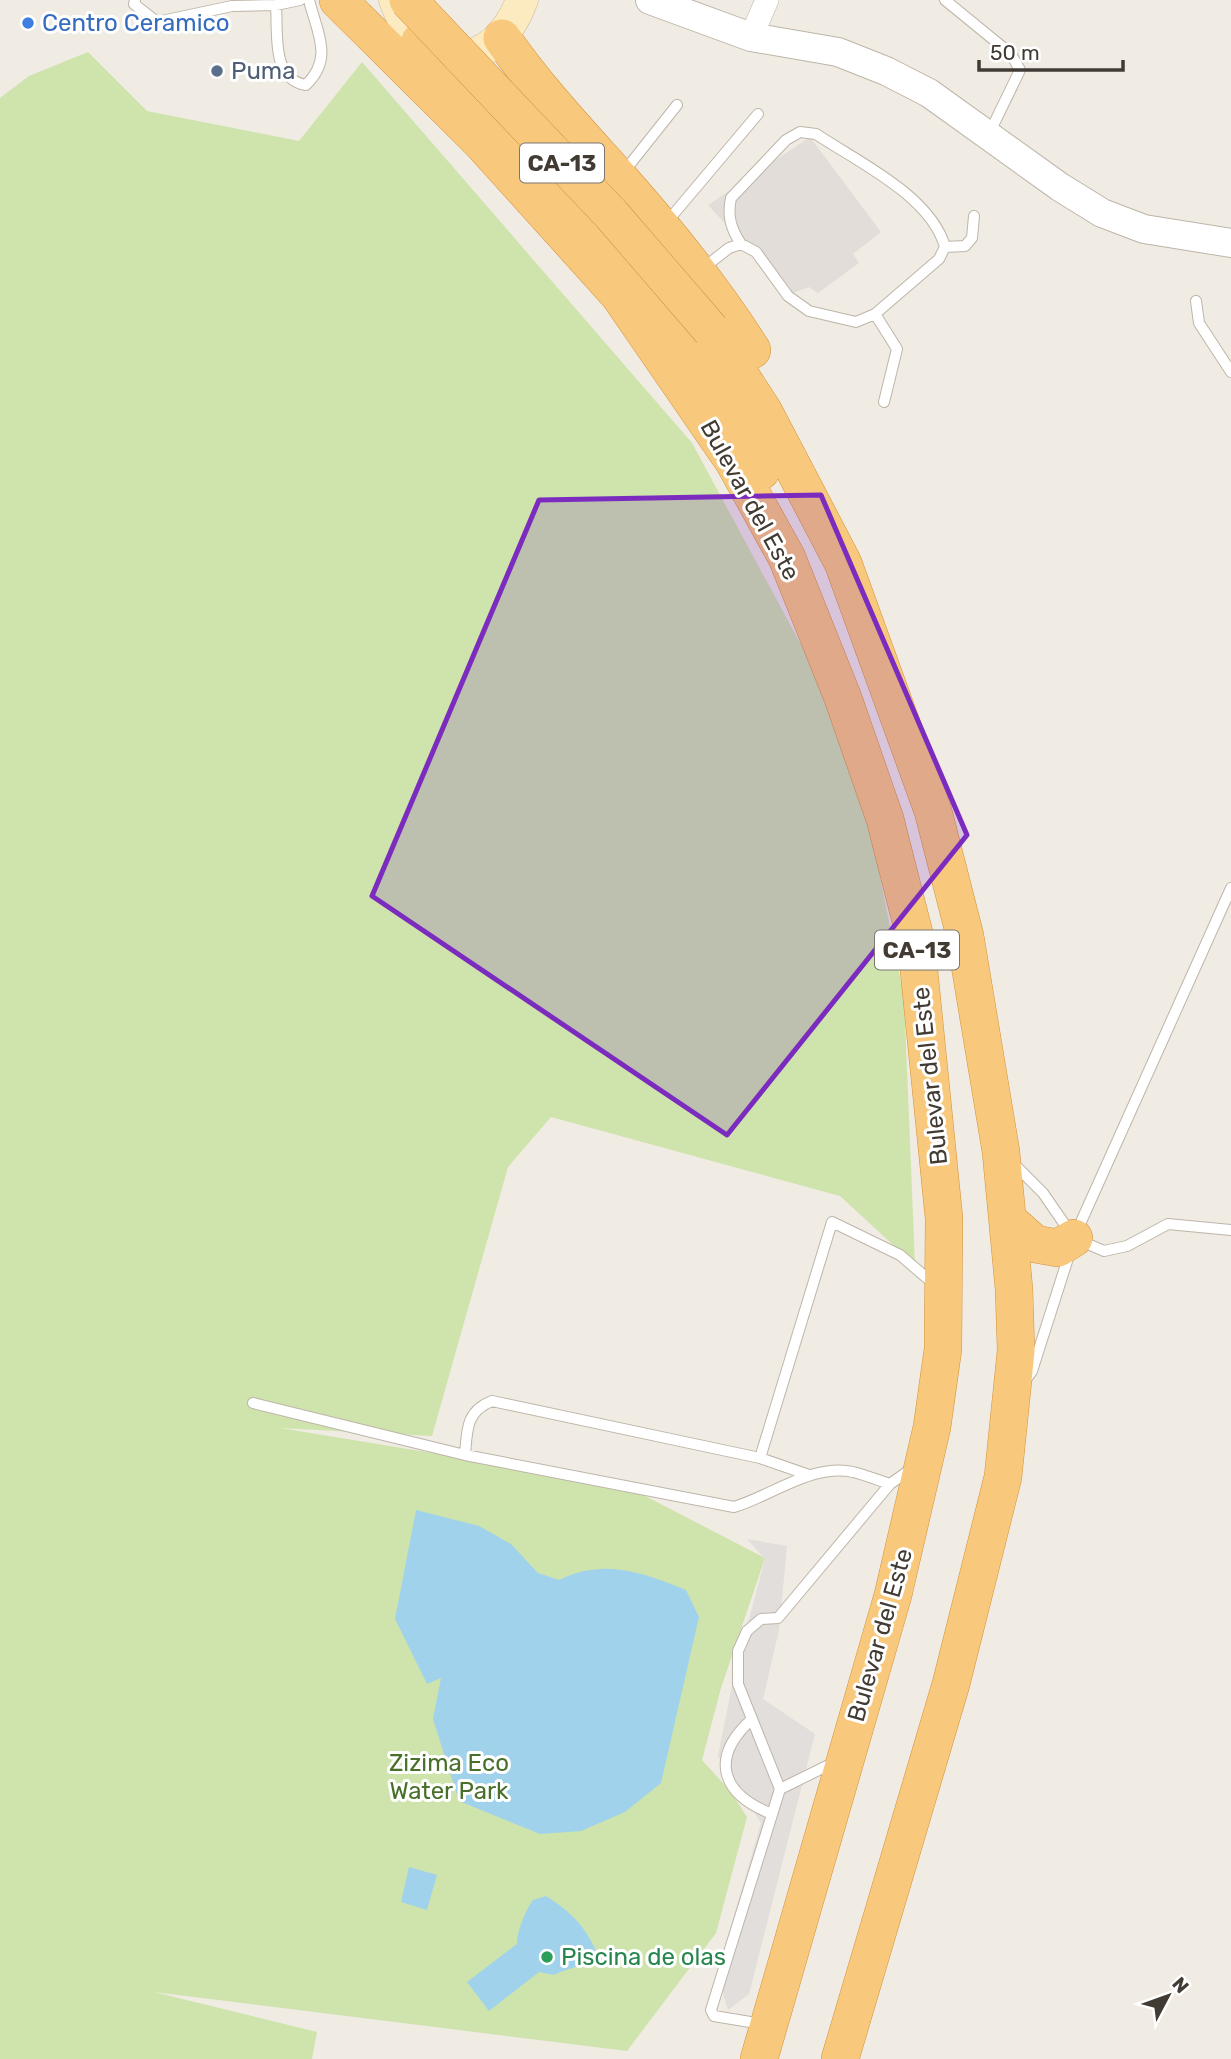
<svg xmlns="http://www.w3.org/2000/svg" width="1231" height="2059" font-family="Rubik,sans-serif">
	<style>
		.industrial { fill: #e2ddd8 }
		.green { fill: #cee4ac }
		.parking { fill: #e1dedb }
		.water { fill: #a0d2ec }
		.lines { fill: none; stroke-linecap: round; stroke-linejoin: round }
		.service-casing { stroke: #beb5a9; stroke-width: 12 }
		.minor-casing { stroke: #beb5a9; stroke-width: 24 }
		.tertiary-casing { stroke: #beb5a9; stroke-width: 30 }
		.secondary-casing { stroke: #cfbb94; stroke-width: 33 }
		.trunk-casing { stroke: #d59138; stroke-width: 38 }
		.service { stroke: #fff; stroke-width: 10 }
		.minor { stroke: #fff; stroke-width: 23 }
		.tertiary { stroke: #fff; stroke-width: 28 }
		.secondary { stroke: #fceac1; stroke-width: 32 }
		.trunk { stroke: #f8c97d; stroke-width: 37 }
		.trunk-bridge-casing { stroke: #d59138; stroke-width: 38; stroke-linecap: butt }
		.trunk-bridge { stroke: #f8c97d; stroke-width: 37 }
		.marked { fill: #7b2cbf; fill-opacity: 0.2; stroke: #7b2cbf; stroke-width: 5; stroke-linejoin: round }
		.shop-dot { fill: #3f7fe0; stroke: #fff; stroke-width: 2.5 }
		.service-dot { fill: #5c6f8a; stroke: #fff; stroke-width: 2.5 }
		.leisure-dot { fill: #2e9e5b; stroke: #fff; stroke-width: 2.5 }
		.labels { text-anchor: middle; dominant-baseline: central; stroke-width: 6; stroke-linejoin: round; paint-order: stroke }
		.shield { fill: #fff; stroke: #7b7670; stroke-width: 2 }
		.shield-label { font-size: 23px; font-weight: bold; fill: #423b33 }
		.shop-label { font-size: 24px; fill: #366cbe; stroke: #fff; text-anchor: start }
		.service-label { font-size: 24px; fill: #4e5e75; stroke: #fff; text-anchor: start }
		.street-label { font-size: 24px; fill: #423b33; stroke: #fff }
		.park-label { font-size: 24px; fill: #49702a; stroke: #fff }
		.leisure-label { font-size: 24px; fill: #27864d; stroke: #fff; text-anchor: start }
	</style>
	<rect width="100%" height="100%" fill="#f0ebe3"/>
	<path class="industrial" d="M 810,137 L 881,232 L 853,254 L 859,263 L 818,293 L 809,287 L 790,294 L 708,205 Z"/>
	<path class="green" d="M 88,52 L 147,111 L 299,141 L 362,62 L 692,443 L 853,741 L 904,997 L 915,1265 L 840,1196 L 551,1117 L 508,1167 L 432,1436 L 280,1428 L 622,1484 L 765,1558 L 721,1688 L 702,1760 L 731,1792 L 747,1817 L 716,1933 L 627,2051 L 154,1992 L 317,2032 L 312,2059 L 0,2059 L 0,98 L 29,76 Z"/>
	<path class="parking" d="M 747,1539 L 787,1546 L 779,1630 L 763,1699 L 815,1734 L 749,1994 L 728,2010 L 717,1974 L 761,1823 L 718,1756 L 734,1676 L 765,1559 Z"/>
	<path class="water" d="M 416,1510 L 479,1526 L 511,1544 L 538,1573 L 559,1580 C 604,1558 641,1572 686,1590 L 699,1617 L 661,1783 L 625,1812 L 581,1831 L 540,1834 L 459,1801 L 433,1719 L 441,1678 L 427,1684 L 395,1619 Z
		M 409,1867 L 437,1875 L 427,1910 L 401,1902 Z
		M 546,1896 C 570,1911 585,1926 596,1951 C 585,1969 571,1966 554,1975 L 539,1972 L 489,2011 L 467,1982 L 517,1944 C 516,1934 526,1909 533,1900 Z"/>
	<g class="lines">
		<defs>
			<path id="service" d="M 135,0 L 134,4 L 157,22 L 232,6 L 276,5 L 300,0
				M 945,0 L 1011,54 L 1020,70 L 989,134
				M 276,5 C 278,34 271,79 306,85 C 334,58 317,33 309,0
				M 623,173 L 677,105
				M 666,223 L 758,114
				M 945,247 L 965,246 L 972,238 L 974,216
				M 702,269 L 729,248 L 741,244 L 756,252 L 788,296 L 809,311 L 856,322 L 875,314 L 939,259 L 945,247 C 931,196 858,162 816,134 L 800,132 L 786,140 L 731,198 C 727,216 731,229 741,244
				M 1196,301 L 1199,323 L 1231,372
				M 875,314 L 897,349 L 884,402
				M 1013,1163 L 1043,1193 L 1074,1238 L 1104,1251 L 1127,1246 L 1168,1224 L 1231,1230
				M 1076,1233 L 1231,888
				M 1025,1381 L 1032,1371 L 1070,1252
				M 253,1403 L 465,1455 L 734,1507 C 771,1496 813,1463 853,1472 C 865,1475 878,1480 890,1484 L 914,1467
				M 465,1455 C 467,1430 466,1411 492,1401 L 760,1458 L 809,1475
				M 760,1458 L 832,1222 L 900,1255 L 935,1285
				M 752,1719 C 709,1758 721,1794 772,1814
				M 780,1789 L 837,1761
				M 762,2024 L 714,2016 L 711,2010 L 780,1789 L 738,1684 L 738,1651 L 747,1631 L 761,1619 L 778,1618 L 890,1484"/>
			<path id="minor" d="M 751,37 L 767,0"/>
			<path id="tertiary" d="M 650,0 L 751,37 L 838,52 L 886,71 L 929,93 L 1060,187 L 1102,213 L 1144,229 L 1231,243"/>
			<path id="secondary" d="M 395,0 C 421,75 494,76 522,0"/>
			<path id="trunk" d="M 338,0 L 481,142 L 619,295 L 734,462 L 787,558 L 843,698 L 885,819 L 916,941 L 944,1218 L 943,1349 L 932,1427 L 893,1595 L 759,2059
				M 502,38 C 538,90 580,134 622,181 C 669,234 714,290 752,350
				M 420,41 L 650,291 L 732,408 L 761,471
				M 711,330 L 764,412 L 843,563 L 933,811 L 965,936 L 1001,1152 L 1014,1289 L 1016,1351 L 1003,1477 L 951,1684 L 840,2059
				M 1008,1220 L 1035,1244 L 1058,1248 L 1074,1238"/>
		</defs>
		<use href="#service" class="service-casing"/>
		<use href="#minor" class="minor-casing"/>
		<use href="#tertiary" class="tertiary-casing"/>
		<use href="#secondary" class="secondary-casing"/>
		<use href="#trunk" class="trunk-casing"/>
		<use href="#service" class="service"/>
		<use href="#minor" class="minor"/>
		<use href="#tertiary" class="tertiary"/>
		<use href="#secondary" class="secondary"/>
		<use href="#trunk" class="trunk"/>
		<defs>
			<path id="trunk-bridge" d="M 408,0 L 611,214 L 711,330"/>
		</defs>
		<use href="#trunk-bridge" class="trunk-bridge-casing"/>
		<use href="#trunk-bridge" class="trunk-bridge"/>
	</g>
	<path class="marked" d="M 821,495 L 967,835 L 727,1135 L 372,896 L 539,500 Z"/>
	<circle class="shop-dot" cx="28" cy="23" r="7"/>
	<circle class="service-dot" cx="217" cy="71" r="7"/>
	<circle class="leisure-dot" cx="547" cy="1957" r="7"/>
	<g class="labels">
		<g class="shield">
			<rect x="520" y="143.5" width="84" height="39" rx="5"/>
			<rect x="875" y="930.5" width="84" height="39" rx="5"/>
		</g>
		<g class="shield-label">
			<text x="562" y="163">CA-13</text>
			<text x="917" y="950">CA-13</text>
		</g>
		<g class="shop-label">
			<text x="42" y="23">Centro Ceramico</text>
		</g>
		<g class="service-label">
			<text x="231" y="71">Puma</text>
		</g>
		<g class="street-label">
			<text transform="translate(750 500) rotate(61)">Bulevar del Este</text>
			<text transform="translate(930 1076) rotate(-96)">Bulevar del Este</text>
			<text transform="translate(880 1635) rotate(-74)">Bulevar del Este</text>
		</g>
		<g class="park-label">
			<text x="449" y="1763">Zizima Eco<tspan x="449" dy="28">Water Park</tspan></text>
		</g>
		<g class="leisure-label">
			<text x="561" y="1957">Piscina de olas</text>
		</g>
	</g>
	<g transform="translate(1168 1996) rotate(49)" stroke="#ffffff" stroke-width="5" paint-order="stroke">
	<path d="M0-5L12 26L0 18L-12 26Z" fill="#423b33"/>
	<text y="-10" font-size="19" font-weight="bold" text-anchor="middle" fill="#423b33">N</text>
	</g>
	<path d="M979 60v10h144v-10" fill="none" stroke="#423b33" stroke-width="3.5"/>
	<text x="990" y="60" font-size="21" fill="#423b33" stroke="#ffffff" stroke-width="5" paint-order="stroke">50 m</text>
</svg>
